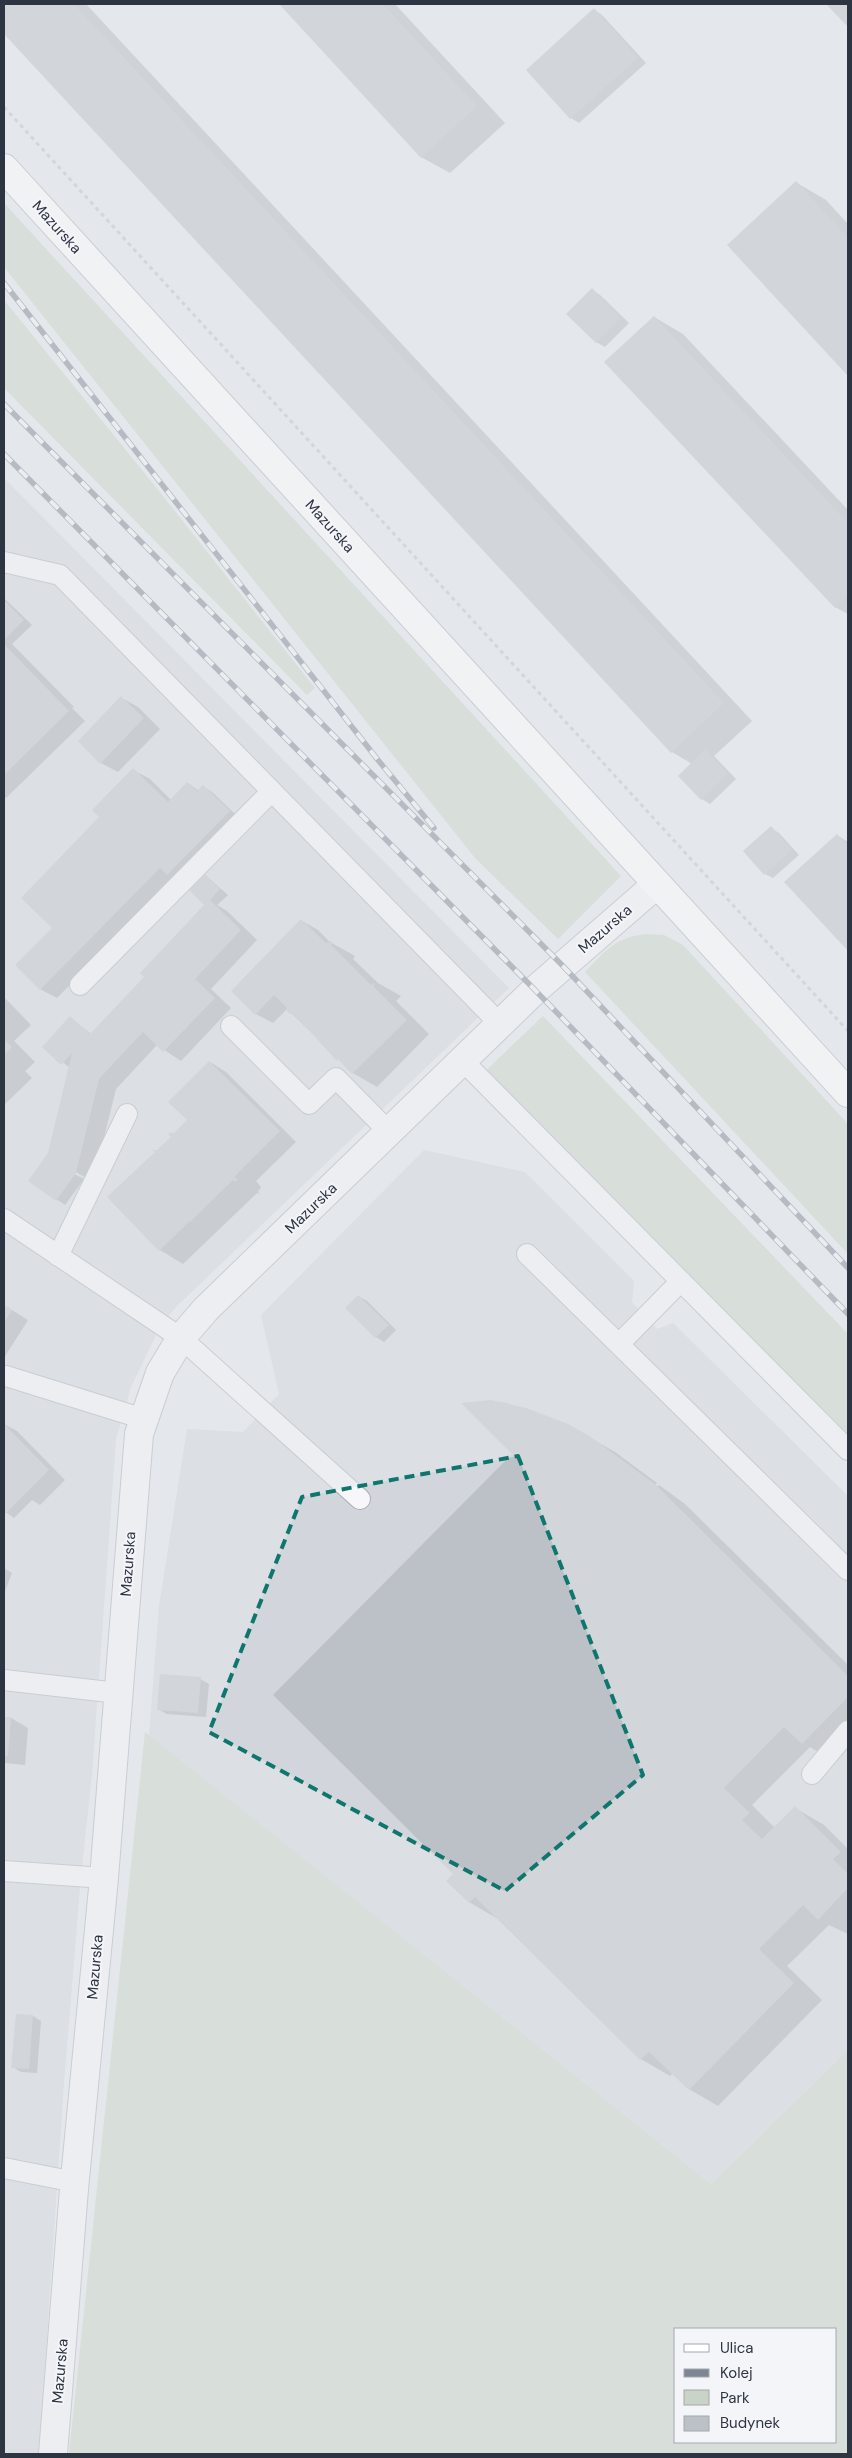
<svg xmlns="http://www.w3.org/2000/svg" width="852" height="2458" font-family="'DM Sans',sans-serif">
	<style>
		.built { fill: #d2d6dc }
		.green { fill: #c9d4c6; fill-rule: evenodd }
		.shadow { fill: #0003 }
		.building { fill: #bcc0c7 }
		.lines { fill: none; stroke-linecap: round; stroke-linejoin: round }
		.service-casing { stroke: #a9aeb5; stroke-width: 22 }
		.minor-casing { stroke: #a9aeb5; stroke-width: 30 }
		.secondary-casing { stroke: #a9aeb5; stroke-width: 30 }
		.path { stroke: #bec0c6; stroke-width: 3; stroke-dasharray: 4 4; stroke-linecap: butt }
		.service { stroke: #f7f7f9; stroke-width: 20 }
		.minor { stroke: #f7f7f9; stroke-width: 28 }
		.secondary { stroke: #fff; stroke-width: 28 }
		.rail-casing { stroke: #7f8693; stroke-width: 5.5 }
		.rail { stroke: #f4f5f8; stroke-width: 4; stroke-dasharray: 11; stroke-linecap: butt }
		.marked { fill: none; stroke: #0f766e; stroke-width: 4; stroke-dasharray: 10 6; stroke-linejoin: round }
		.labels { text-anchor: middle; dominant-baseline: central; stroke-width: 4; stroke-linejoin: round; paint-order: stroke }
		.street-label { font-size: 15px; fill: #2d3442; stroke: #f4f5f8 }
	</style>
	<rect width="100%" height="100%" fill="#e4e7eb"/>
	<path class="built" d="M 4,478 L 509,988 L 176,1307 L 161,1325 L 131,1387 L 116,1439 L 92,1774 L 81,1876 L 64,2083 L 39,2454 L 4,2454 Z
		M 424,1150 L 525,1172 L 634,1281 L 632,1302 L 657,1329 L 673,1323 L 848,1496 L 848,2050 L 711,2184 L 149,1736 L 159,1606 L 187,1429 L 243,1432 L 279,1394 L 261,1315 Z"/>
	<path class="green" d="M 4,203 L 621,876 L 558,939 L 475,858 L 4,267 Z
		M 4,300 L 155,486 L 315,688 L 307,695 L 4,388 Z
		M 646,934 L 664,935 L 683,945 L 848,1124 L 848,1254 L 585,972 C 605,951 616,937 646,934 Z
		M 543,1016 L 848,1334 L 848,1450 L 479,1077 Z
		M 145,1732 L 711,2184 L 848,2050 L 848,2454 L 69,2454 ZM 836,2329 L 836,2442 L 676,2442 L 676,2329 Z"/>
	<path class="shadow" d="M 4,4 L 86,4 L 752,721 L 714,756 L 736,779 L 710,804 L 702,799 L 692,764 L 672,752 L 4,32 Z
		M 281,4 L 395,4 L 505,123 L 450,173 L 421,157 Z
		M 594,10 L 602,15 L 646,63 L 579,123 L 571,118 Z
		M 797,183 L 826,200 L 848,224 L 848,374 L 729,245 Z
		M 592,290 L 600,295 L 629,323 L 605,347 L 596,342 Z
		M 654,317 L 683,334 L 848,510 L 848,614 L 835,607 Z
		M 4,598 L 32,625 L 12,644 L 74,707 L 72,708 L 85,721 L 6,798 L 4,797 Z
		M 122,698 L 138,707 L 160,729 L 118,772 L 101,763 Z
		M 133,770 L 150,779 L 171,800 L 188,783 L 199,791 L 204,787 L 212,792 L 237,816 L 57,998 L 40,989 L 53,928 L 101,817 Z
		M 771,828 L 779,833 L 799,855 L 773,878 L 765,874 Z
		M 837,835 L 848,842 L 848,949 L 786,882 Z
		M 205,875 L 228,895 L 217,905 L 227,911 L 257,940 L 211,989 L 231,1008 L 181,1061 L 157,1045 L 116,1089 L 93,1182 L 71,1169 L 70,1172 L 84,1179 L 65,1205 L 30,1181 L 49,1154 L 70,1068 L 44,1047 L 70,1018 L 91,1034 L 146,977 L 206,905 Z
		M 302,921 L 318,930 L 330,942 L 355,956 L 353,959 L 378,983 L 401,996 L 396,1001 L 429,1034 L 377,1087 L 353,1073 L 287,1009 L 273,1023 L 256,1014 Z
		M 4,997 L 31,1025 L 14,1041 L 35,1062 L 25,1071 L 32,1078 L 4,1105 Z
		M 210,1062 L 226,1072 L 296,1142 L 256,1181 L 261,1187 L 258,1192 L 260,1194 L 257,1193 L 183,1264 L 160,1250 L 109,1197 L 157,1152 L 154,1150 L 157,1151 L 172,1137 L 171,1133 L 174,1134 L 189,1121 Z
		M 358,1296 L 367,1301 L 396,1330 L 384,1342 L 376,1337 Z
		M 4,1305 L 28,1320 L 4,1358 Z
		M 491,1401 L 506,1403 L 567,1425 L 615,1452 L 657,1483 L 605,1535 L 607,1537 L 659,1485 L 685,1504 L 848,1665 L 848,1743 L 832,1760 L 810,1747 L 752,1805 L 775,1828 L 795,1808 L 824,1825 L 848,1849 L 848,1934 L 829,1925 L 787,1966 L 822,2000 L 718,2106 L 689,2089 L 673,2073 L 670,2076 L 641,2059 L 498,1919 L 469,1902 L 455,1874 L 517,1458 Z
		M 4,1424 L 17,1431 L 65,1480 L 40,1505 L 32,1500 L 14,1518 L 4,1511 Z
		M 4,1568 L 12,1573 L 4,1594 Z
		M 200,1679 L 209,1684 L 206,1717 L 167,1714 L 158,1709 Z
		M 4,1718 L 11,1718 L 28,1728 L 25,1765 L 5,1763 L 4,1774 Z
		M 18,2015 L 33,2016 L 41,2021 L 37,2073 L 21,2072 L 13,2067 Z"/>
	<path class="building" d="M 4,4 L 74,4 L 724,703 L 671,753 L 4,34 Z
		M 279,4 L 383,4 L 477,106 L 421,158 Z
		M 826,4 L 848,4 L 848,27 Z
		M 594,8 L 638,58 L 570,119 L 526,70 Z
		M 796,181 L 848,238 L 848,376 L 727,245 Z
		M 592,288 L 621,318 L 596,343 L 566,314 Z
		M 654,316 L 848,523 L 848,595 L 835,608 L 604,362 Z
		M 4,600 L 24,620 L 4,640 Z
		M 4,644 L 69,711 L 4,775 Z
		M 121,696 L 144,718 L 100,764 L 78,741 Z
		M 705,749 L 728,774 L 701,800 L 678,776 Z
		M 133,768 L 168,802 L 187,782 L 197,791 L 203,785 L 230,811 L 167,875 L 160,868 L 40,990 L 15,965 L 52,928 L 21,898 L 99,817 L 92,810 Z
		M 771,826 L 792,850 L 764,875 L 743,851 Z
		M 837,834 L 848,846 L 848,951 L 784,882 Z
		M 205,874 L 220,889 L 210,900 L 241,930 L 195,979 L 215,998 L 163,1052 L 143,1032 L 99,1079 L 76,1173 L 56,1201 L 28,1181 L 48,1153 L 72,1053 L 61,1065 L 42,1047 L 70,1016 L 90,1034 L 144,977 L 140,973 L 204,905 L 189,890 Z
		M 301,919 L 326,943 L 331,941 L 333,943 L 331,945 L 371,985 L 374,983 L 374,987 L 407,1020 L 352,1074 L 338,1059 L 337,1061 L 305,1026 L 302,1026 L 304,1025 L 292,1013 L 290,1014 L 286,1010 L 287,1008 L 274,995 L 255,1015 L 231,991 Z
		M 4,1039 L 12,1047 L 4,1055 Z
		M 209,1061 L 280,1131 L 238,1173 L 235,1177 L 238,1180 L 235,1182 L 233,1180 L 192,1220 L 194,1222 L 190,1221 L 159,1251 L 107,1197 L 155,1152 L 152,1150 L 157,1150 L 171,1137 L 168,1134 L 171,1132 L 173,1134 L 187,1120 L 168,1102 Z
		M 358,1295 L 389,1325 L 375,1338 L 345,1308 Z
		M 4,1305 L 12,1310 L 4,1323 Z
		M 491,1400 L 526,1408 L 568,1424 L 591,1437 L 656,1485 L 848,1676 L 848,1697 L 802,1744 L 784,1727 L 724,1788 L 750,1813 L 742,1820 L 762,1839 L 795,1806 L 841,1852 L 833,1859 L 848,1874 L 848,1888 L 818,1920 L 803,1905 L 759,1949 L 794,1983 L 689,2090 L 649,2052 L 640,2060 L 475,1897 L 469,1903 L 446,1881 L 453,1874 L 273,1695 L 512,1454 L 461,1403 Z
		M 4,1424 L 49,1470 L 5,1514 L 4,1513 Z
		M 160,1674 L 201,1677 L 198,1713 L 157,1710 Z
		M 4,1717 L 11,1717 L 8,1756 L 4,1756 Z
		M 16,2014 L 33,2015 L 29,2069 L 11,2068 Z"/>
	<g class="lines">
		<defs>
			<path id="service" d="M 4,562 L 60,575 L 500,1024
				M 80,985 L 272,791
				M 231,1026 L 309,1104 L 336,1078 L 389,1132
				M 462,1060 L 848,1450
				M 4,1219 L 181,1338 L 360,1499
				M 527,1254 L 848,1570
				M 58,1256 L 127,1114
				M 619,1344 L 681,1281
				M 6,1376 L 144,1419
				M 4,1680 L 118,1693
				M 812,1774 L 848,1731
				M 4,1871 L 104,1878
				M 4,2168 L 75,2182"/>
			<path id="minor" d="M 53,2454 L 74,2189 L 104,1878 L 139,1434 L 160,1373 L 181,1338 L 206,1309 L 535,990 L 657,884"/>
			<path id="secondary" d="M 4,168 L 848,1093"/>
		</defs>
		<use href="#service" class="service-casing"/>
		<use href="#minor" class="minor-casing"/>
		<use href="#secondary" class="secondary-casing"/>
		<path class="path" d="M 4,107 L 848,1031"/>
		<use href="#service" class="service"/>
		<use href="#minor" class="minor"/>
		<use href="#secondary" class="secondary"/>
		<defs>
			<path id="rail" d="M 4,283 L 378,760 L 434,828
				M 4,404 L 562,965 L 848,1268
				M 4,454 L 535,990 L 848,1314"/>
		</defs>
		<use href="#rail" class="rail-casing"/>
		<use href="#rail" class="rail"/>
	</g>
	<path d="M0 0H852V2458H0ZM 518,1456 L 643,1775 L 505,1891 L 209,1732 L 302,1497 Z" fill="#e4e7eb" fill-opacity=".55" fill-rule="evenodd"/>
	<path class="marked" d="M 518,1456 L 643,1775 L 505,1891 L 209,1732 L 302,1497 Z"/>
	<g class="labels">
		<g class="street-label">
			<text transform="translate(57 227) rotate(48)">Mazurska</text>
			<text transform="translate(330 526) rotate(48)">Mazurska</text>
			<text transform="translate(605 929) rotate(-41)">Mazurska</text>
			<text transform="translate(311 1208) rotate(-44)">Mazurska</text>
			<text transform="translate(128 1564) rotate(-86)">Mazurska</text>
			<text transform="translate(95 1967) rotate(-85)">Mazurska</text>
			<text transform="translate(60 2371) rotate(-85)">Mazurska</text>
		</g>
	</g>
	<rect width="852" height="2458" fill="none" stroke="#2d3442" stroke-width="10"/>
	<rect x="674" y="2328" width="162" height="115" fill="#f4f5f8" stroke="#a4a8af"/>
	<rect x="684" y="2344" width="25" height="8" fill="#ffffff" stroke="#a4a8af"/>
	<text x="720" y="2353" font-size="15" fill="#2d3442">Ulica</text>
	<rect x="684" y="2369" width="25" height="8" fill="#7f8693" stroke="#a4a8af"/>
	<text x="720" y="2378" font-size="15" fill="#2d3442">Kolej</text>
	<rect x="684" y="2390" width="25" height="15" fill="#c9d4c6" stroke="#a4a8af"/>
	<text x="720" y="2403" font-size="15" fill="#2d3442">Park</text>
	<rect x="684" y="2416" width="25" height="15" fill="#bcc0c7" stroke="#a4a8af"/>
	<text x="720" y="2428" font-size="15" fill="#2d3442">Budynek</text>
</svg>
